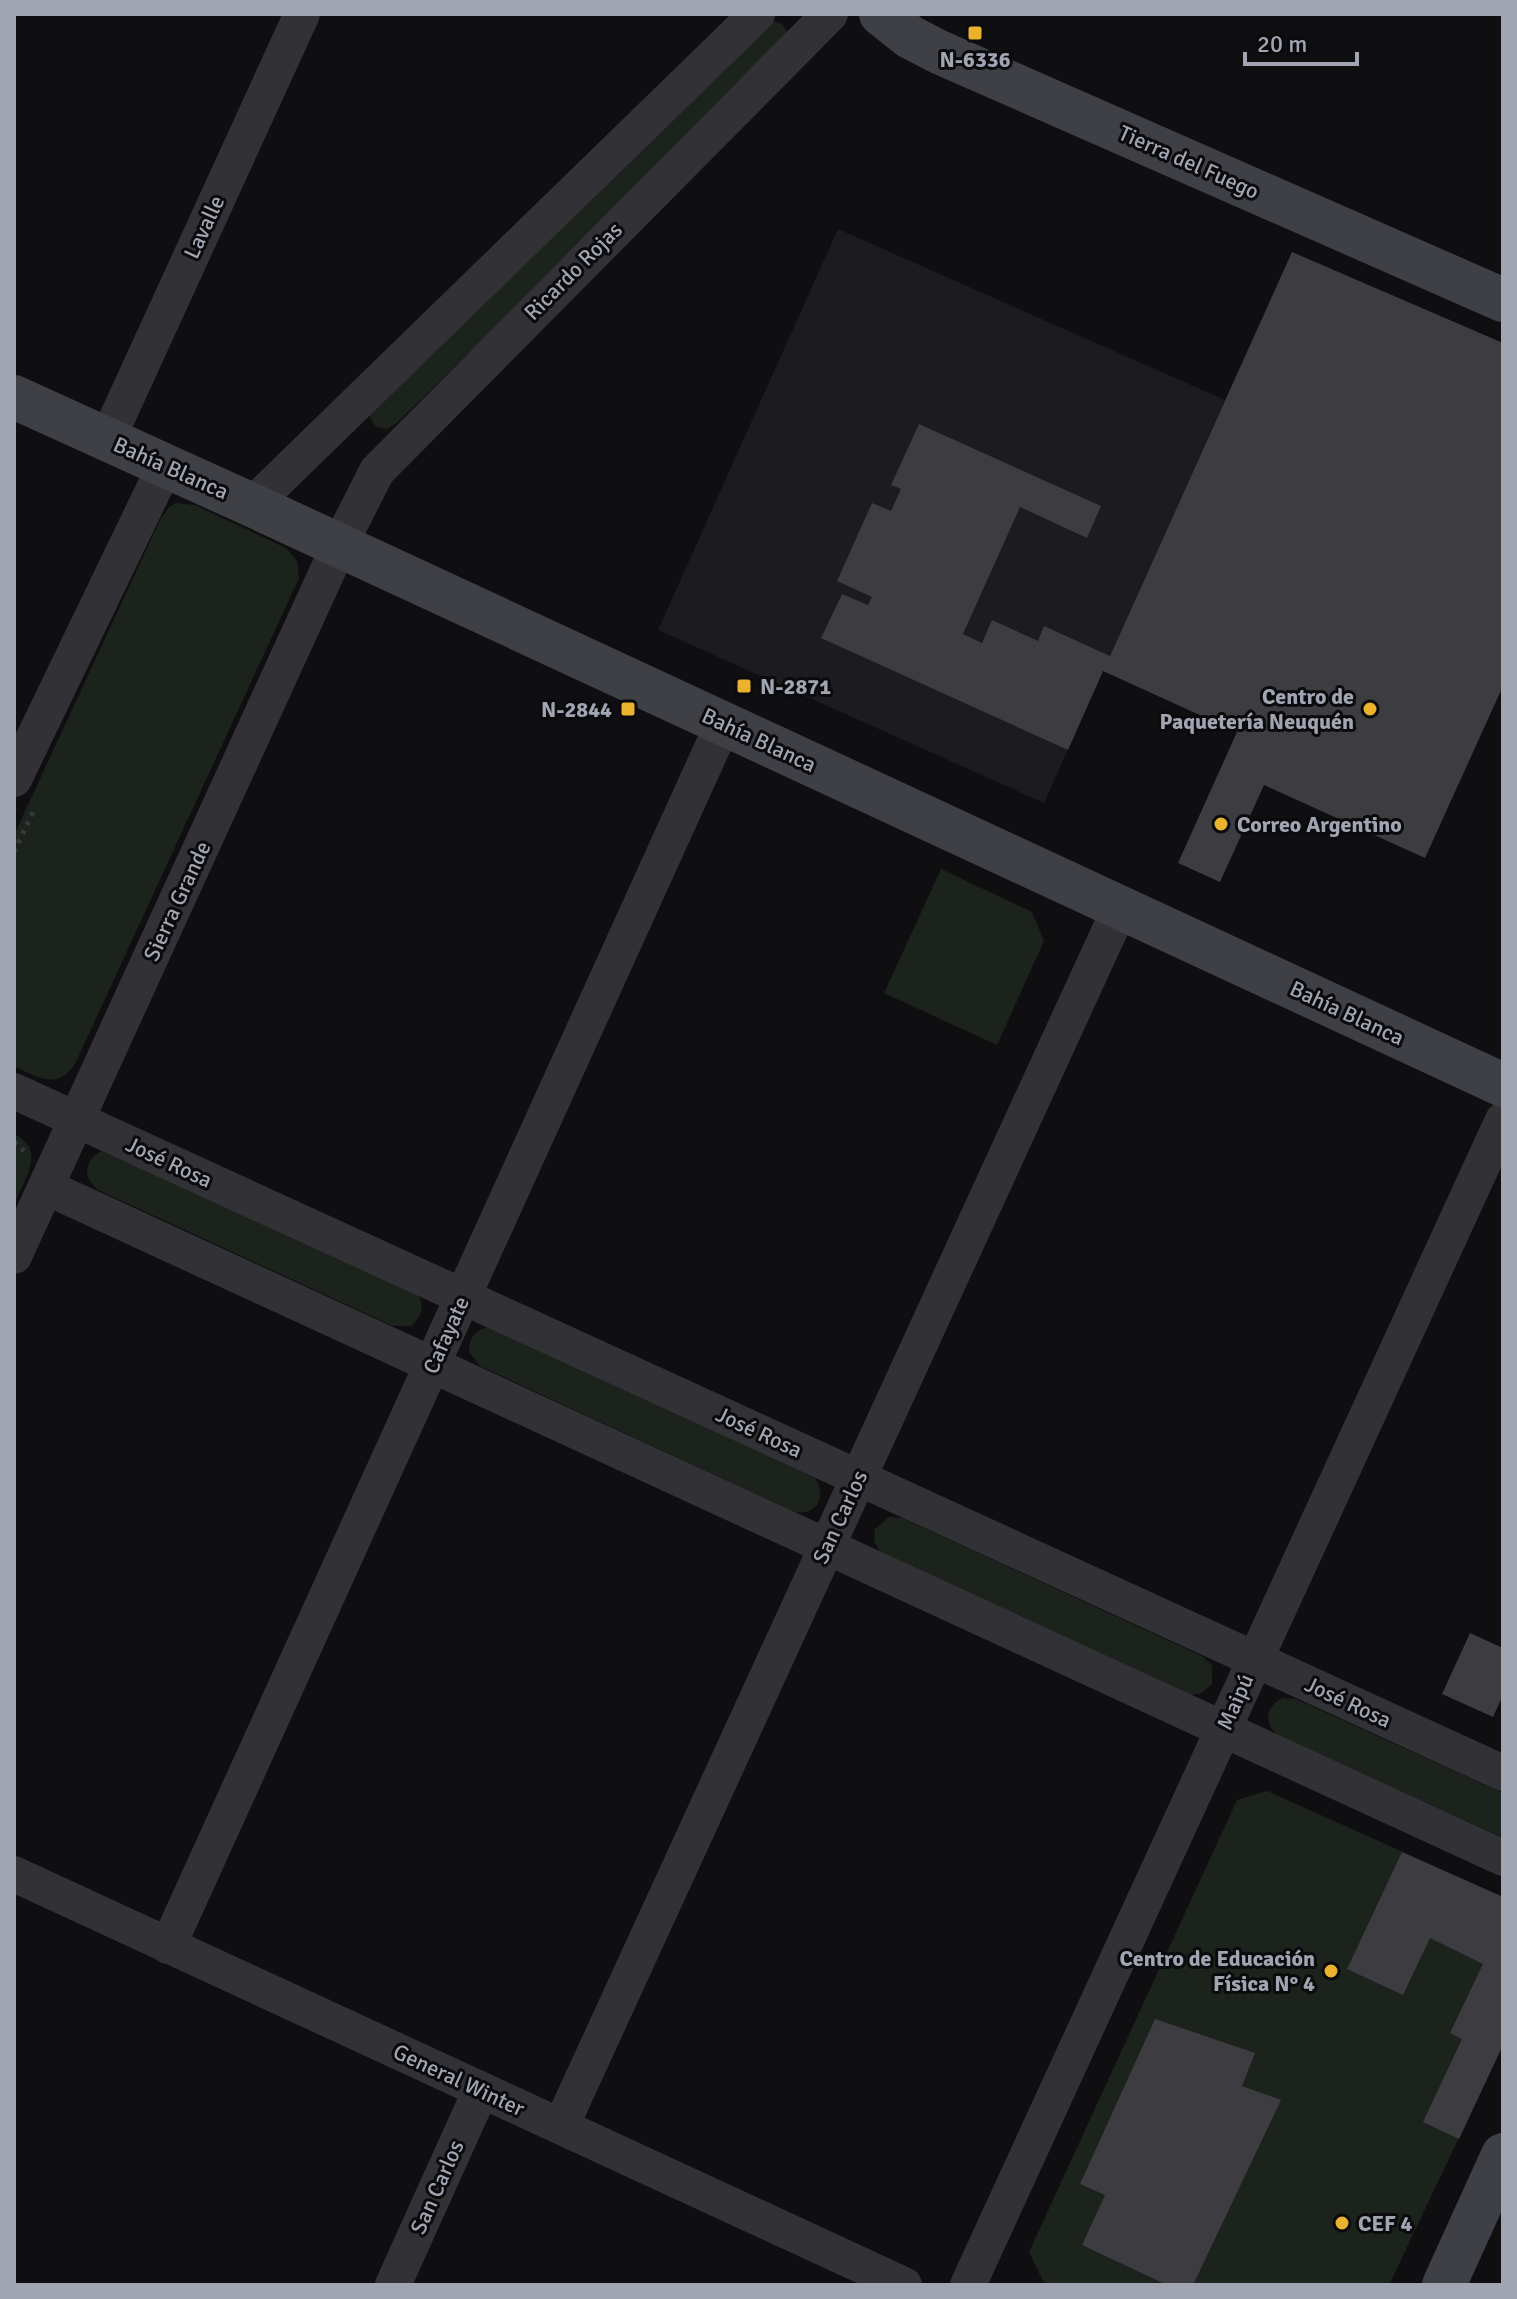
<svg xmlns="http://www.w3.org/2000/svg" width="1517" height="2299" font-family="Signika,sans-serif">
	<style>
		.built { fill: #1c1b1e }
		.green { fill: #1c231d }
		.building { fill: #3c3c41 }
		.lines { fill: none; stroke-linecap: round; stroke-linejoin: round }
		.path { stroke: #37383c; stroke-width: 5; stroke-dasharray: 4 6; stroke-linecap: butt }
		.street { stroke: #313136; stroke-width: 36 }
		.secondary { stroke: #3f4045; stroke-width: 44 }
		.poi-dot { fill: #ebb22e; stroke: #0b0a0c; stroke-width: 3 }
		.labels { text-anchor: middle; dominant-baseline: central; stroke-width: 6; stroke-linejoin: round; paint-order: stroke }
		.poi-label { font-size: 22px; font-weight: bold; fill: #a1a5b1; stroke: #0b0a0c; text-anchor: start }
		.street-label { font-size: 22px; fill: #a1a5b1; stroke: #0b0a0c }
	</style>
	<rect width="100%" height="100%" fill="#0f0f11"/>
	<path class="built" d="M 838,229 L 1225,400 L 1044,803 L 658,630 Z"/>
	<path class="green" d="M 771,20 L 782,24 L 787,32 L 780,48 L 397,423 L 387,429 L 376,427 L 370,417 L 371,411 Z
		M 176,503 L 195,505 L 286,548 L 297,561 L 299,578 L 75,1064 C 57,1091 37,1077 14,1066 L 14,835 L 160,520 L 169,507 Z
		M 941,869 L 1032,912 L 1044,941 L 997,1045 L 884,993 Z
		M 14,1134 C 47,1150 25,1179 14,1204 Z
		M 102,1151 L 416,1292 C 425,1304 423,1316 411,1326 L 393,1326 L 98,1190 C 82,1177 84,1160 102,1151 Z
		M 491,1327 L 815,1478 C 828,1497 815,1518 792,1511 L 480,1366 L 469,1352 C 469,1337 476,1328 491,1327 Z
		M 889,1517 L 902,1518 L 1202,1656 L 1212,1665 L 1212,1684 L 1202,1693 L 1191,1695 L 880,1552 L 874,1541 L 875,1529 Z
		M 1283,1698 L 1296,1699 L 1503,1793 L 1503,1838 L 1279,1736 C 1263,1724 1265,1706 1283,1698 Z
		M 1267,1791 L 1503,1897 L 1503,2045 L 1389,2285 L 1051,2285 L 1043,2281 L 1029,2252 L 1237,1800 Z"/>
	<path class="building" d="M 1292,252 L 1503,343 L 1503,686 L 1425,858 L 1264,785 L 1220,882 L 1178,863 L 1237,732 L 1103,671 L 1068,750 L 821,638 L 842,594 L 868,605 L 872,597 L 837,581 L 872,503 L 891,511 L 901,489 L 891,485 L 919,424 L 1101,506 L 1087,538 L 1020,507 L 963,634 L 982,643 L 992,620 L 1038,641 L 1044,626 L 1110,656 Z
		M 1470,1633 L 1503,1648 L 1503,1695 L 1493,1717 L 1442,1694 Z
		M 1402,1852 L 1503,1897 L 1503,2045 L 1459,2139 L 1423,2122 L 1462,2039 L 1450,2033 L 1483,1964 L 1430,1938 L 1403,1995 L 1347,1969 Z
		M 1155,2019 L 1255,2053 L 1242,2086 L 1281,2100 L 1193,2285 L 1167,2285 L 1082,2245 L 1105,2195 L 1080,2184 Z"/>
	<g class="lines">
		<path class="path" d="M 14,852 L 34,810
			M 14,1142 L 24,1151"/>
		<path class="street" d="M 107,440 L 302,14
			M 252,505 L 757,14
			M 14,779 L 165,466
			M 14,1091 L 1503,1773
			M 46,1187 L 1503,1858
			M 14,1256 L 339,546 L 377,471 L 830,14
			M 14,1874 L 904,2285
			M 168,1946 L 723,724
			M 561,2126 L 1120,908
			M 393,2285 L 481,2090
			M 968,2285 L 1503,1120"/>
		<path class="secondary" d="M 881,14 L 910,37 L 939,52 L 1503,300
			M 14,397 L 252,505 L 1503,1085
			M 1444,2285 L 1503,2155"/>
	</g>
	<g class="poi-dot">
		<rect x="967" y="25" width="16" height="16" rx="4"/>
		<rect x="736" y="678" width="16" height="16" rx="4"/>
		<rect x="620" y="701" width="16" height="16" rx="4"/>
		<circle cx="1370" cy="709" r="8"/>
		<circle cx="1221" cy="824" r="8"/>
		<circle cx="1331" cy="1971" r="8"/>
		<circle cx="1342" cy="2223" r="8"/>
	</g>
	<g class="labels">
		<g class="poi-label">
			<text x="975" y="59" text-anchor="middle">N-6336</text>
			<text x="760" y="686">N-2871</text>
			<text x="1354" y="696" text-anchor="end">Centro de<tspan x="1354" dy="25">Paquetería Neuquén</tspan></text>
			<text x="612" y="709" text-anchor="end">N-2844</text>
			<text x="1237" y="824">Correo Argentino</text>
			<text x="1315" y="1958" text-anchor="end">Centro de Educación<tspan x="1315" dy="25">Física N° 4</tspan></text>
			<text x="1358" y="2223">CEF 4</text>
		</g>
		<g class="street-label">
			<text transform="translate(1189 162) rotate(24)">Tierra del Fuego</text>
			<text transform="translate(204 227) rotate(-65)">Lavalle</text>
			<text transform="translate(573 271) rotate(-45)">Ricardo Rojas</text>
			<text transform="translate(171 468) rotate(24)">Bahía Blanca</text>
			<text transform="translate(759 740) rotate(25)">Bahía Blanca</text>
			<text transform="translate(177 901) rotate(-65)">Sierra Grande</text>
			<text transform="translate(1347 1013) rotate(25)">Bahía Blanca</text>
			<text transform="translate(169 1162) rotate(25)">José Rosa</text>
			<text transform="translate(446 1335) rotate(-66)">Cafayate</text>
			<text transform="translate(759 1432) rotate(25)">José Rosa</text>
			<text transform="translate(840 1517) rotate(-65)">San Carlos</text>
			<text transform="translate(1235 1702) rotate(-66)">Maipú</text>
			<text transform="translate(1348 1702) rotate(25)">José Rosa</text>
			<text transform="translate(459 2080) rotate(25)">General Winter</text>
			<text transform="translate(437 2187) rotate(-66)">San Carlos</text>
		</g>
	</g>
	<rect width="1517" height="2299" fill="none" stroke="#a1a5b1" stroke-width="32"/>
	<path d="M1245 52v12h112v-12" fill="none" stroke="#a1a5b1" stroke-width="4"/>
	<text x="1257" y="52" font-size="24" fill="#a1a5b1" stroke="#0b0a0c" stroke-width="6" paint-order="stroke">20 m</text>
</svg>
